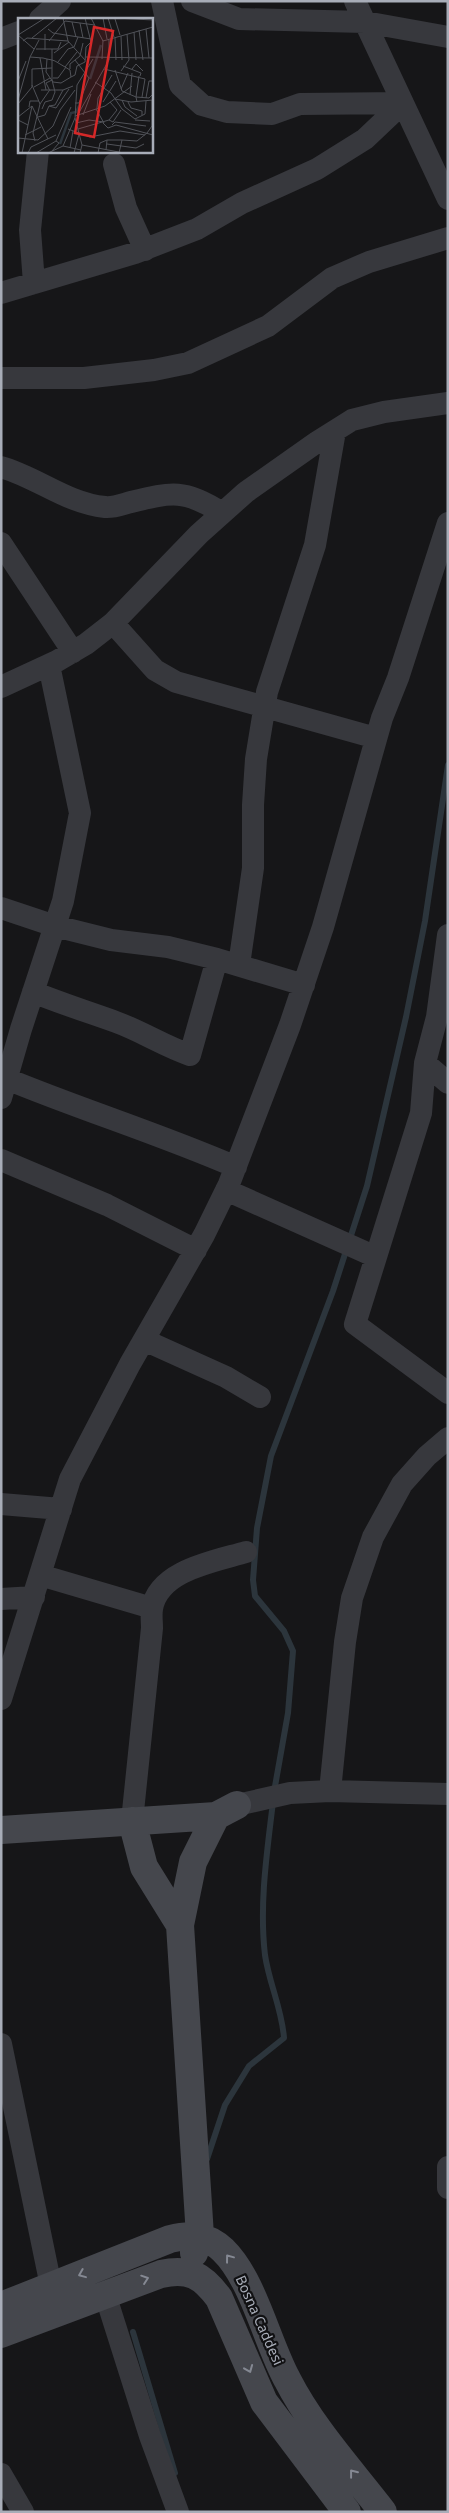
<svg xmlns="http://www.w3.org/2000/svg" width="449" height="2513" font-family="'Noto Sans',sans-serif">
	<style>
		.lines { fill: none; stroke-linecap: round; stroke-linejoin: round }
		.stream { stroke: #2c353c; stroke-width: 6 }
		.street { stroke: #37383d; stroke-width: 22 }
		.secondary { stroke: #45474d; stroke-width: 28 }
		.oneway { stroke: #858993 }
		.labels { text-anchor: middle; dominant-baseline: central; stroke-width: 4.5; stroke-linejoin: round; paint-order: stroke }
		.street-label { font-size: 14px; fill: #a8adb8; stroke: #111113 }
		.inset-river { fill: none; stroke: #2c353c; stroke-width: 2.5 }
		.inset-road { fill: none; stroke: #505258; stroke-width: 1 }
		.view { fill: #d62828; fill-opacity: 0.15; stroke: #d62828; stroke-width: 2.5 }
		.inset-edge { fill: none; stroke: #a8adb8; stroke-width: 2.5 }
	</style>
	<rect width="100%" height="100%" fill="#161618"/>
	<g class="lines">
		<path class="stream" d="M 274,1792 L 288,1713 L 293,1651 L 284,1631 L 255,1596 L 253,1580 L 257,1528 L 271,1456 L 333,1291 L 367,1186 L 406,1017 L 425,921 L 448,765
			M 207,2159 L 225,2105 L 249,2066 L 284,2038 C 282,2009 269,1983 265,1955 C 259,1905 267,1852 273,1802
			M 133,2332 L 175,2473"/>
		<path class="street" d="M 162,1 L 180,85 L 202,105 L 227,112 L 272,114 L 300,104 L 403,103
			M 192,1 L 239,19 L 365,22 L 448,37
			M 355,1 L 448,199
			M 40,19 L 60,1
			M 1,39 L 19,32
			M 114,164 L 126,208 L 145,250
			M 34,283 L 30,230 L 38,151
			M 1,293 L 135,253 L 197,229 L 242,203 L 317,169 L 365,139 L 403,103
			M 1,378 L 84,378 L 154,370 L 188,363 L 268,326 L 332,278 L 369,262 L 448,238
			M 1,467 C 37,477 66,503 105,507 C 113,508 123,504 131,502 C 172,492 185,489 222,513
			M 1,543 L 73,652
			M 113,623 L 155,670 L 176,682 L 376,738
			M 1,687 L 57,661 L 86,644 L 113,623 L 199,534 L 246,492 L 317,442 L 352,420 L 384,412 L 448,403
			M 1,908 L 55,926 L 111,940 L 168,947 L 217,959 L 304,985
			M 448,935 L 437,1017 L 425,1063 L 421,1113 L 355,1324 L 448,1393
			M 239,965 L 253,868 L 253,805 L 256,759 L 267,692 L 315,545 L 335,431
			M 33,992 C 60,1003 88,1012 116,1022 C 141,1031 164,1046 190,1055 L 217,959
			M 425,1063 L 448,1083
			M 7,1079 C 82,1110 160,1134 236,1167
			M 1,1098 L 21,1029 L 63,901 L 80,813 L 49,665
			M 1,1160 L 107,1205 L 196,1250
			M 226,1190 L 376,1257
			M 144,1340 L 226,1377 L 260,1397
			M 1,1504 L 61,1509
			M 40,1575 L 152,1608
			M 1,1599 L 34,1597
			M 1,1699 L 70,1479 L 130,1364 L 204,1235 L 229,1184 L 290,1025 L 323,927 L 382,718 L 398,678 L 448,523
			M 330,1791 L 345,1642 L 352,1598 L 373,1537 L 402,1484 L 427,1456 L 448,1438
			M 237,1805 L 290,1793 L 330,1791 L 448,1794
			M 132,1821 L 152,1628 C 152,1622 151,1615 152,1609 C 158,1570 216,1561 246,1552
			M 1,2044 L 51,2286
			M 448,2167 L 448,2188
			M 105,2294 L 150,2436 L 178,2512
			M 1,2474 L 23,2512"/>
		<path class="secondary" d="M 132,1821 L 144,1867 L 180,1925
			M 1,1830 L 216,1816 L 237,1805
			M 194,2253 L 200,2236 L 180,1925 L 193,1862 L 216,1816
			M 1,2306 L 170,2239 C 191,2234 207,2235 223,2250 C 253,2279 267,2342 287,2379 C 312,2428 350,2469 383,2512
			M 1,2334 L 161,2274 C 189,2268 202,2275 219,2298 L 264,2402 L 347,2512"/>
	</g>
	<defs><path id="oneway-chevron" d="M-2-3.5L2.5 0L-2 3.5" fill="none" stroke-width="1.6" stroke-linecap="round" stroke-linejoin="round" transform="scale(1.25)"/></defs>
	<g class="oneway">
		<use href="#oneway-chevron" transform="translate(229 2258) rotate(-127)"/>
		<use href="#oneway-chevron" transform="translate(82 2274) rotate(158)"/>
		<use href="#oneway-chevron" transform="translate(145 2279) rotate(-19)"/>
		<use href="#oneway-chevron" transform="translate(249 2369) rotate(68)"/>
		<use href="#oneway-chevron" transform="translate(353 2473) rotate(-128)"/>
	</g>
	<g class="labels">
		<g class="street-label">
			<text transform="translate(260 2320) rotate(66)">Bosna Caddesi</text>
		</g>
	</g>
	<g transform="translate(18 18)">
		<rect width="135" height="135" fill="#161618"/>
		<path class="inset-river" d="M 72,61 L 83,27M 42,126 L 53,95 L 58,94 L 62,86"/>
		<path class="inset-road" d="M 45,0 L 50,23 L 67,42M 73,0 L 85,23 L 135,9M 85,0 L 89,21M 90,0 L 96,19M 97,0 L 135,2M 97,1 L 102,17M 54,4 L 58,19M 62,5 L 65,20M 30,11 L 35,15 L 73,21M 128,11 L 131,40M 121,12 L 125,42M 116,14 L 118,42M 0,17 L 27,0M 0,17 L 16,31M 103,18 L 104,42M 14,20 L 39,0M 97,20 L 98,42M 5,23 L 9,20 L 50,23M 31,23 L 47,3 L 77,7M 18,31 L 40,31 L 43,24M 27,32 L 27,16M 36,35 L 51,24M 12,39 L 25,40 L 29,41 L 34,42 L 37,43 L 52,52 L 53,59 L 43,65 L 35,64 L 28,54 L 29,41M 68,39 L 135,40M 22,40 L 28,72M 84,41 L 85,22M 57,42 L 71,60 L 61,85 L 57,85M 40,44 L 50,31 L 56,29 L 60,19M 105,48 L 123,55 L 122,58M 47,49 L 59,34M 14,51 L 34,50M 52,51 L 52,46 L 62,38 L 65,25M 86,51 L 127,61 L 124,79M 114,51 L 118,46 L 125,53M 97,52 L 104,73 L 118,79 L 119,84M 103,53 L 111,42 L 109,16M 121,58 L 118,79 L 131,80 L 135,76M 53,59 L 57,57 L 59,48 L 67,44 L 68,29 L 73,24 L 67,0M 35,60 L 40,60 L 48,49M 0,63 L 8,43M 77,64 L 93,75 L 104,91 L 117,101 L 127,96 L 128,83M 14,67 L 22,86 L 15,115 L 17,123M 16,69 L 32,60M 103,71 L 110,55M 23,72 L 45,72 L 55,68M 32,73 L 28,65 L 34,62M 112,77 L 114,55M 128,80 L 131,63 L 135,63M 97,81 L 113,84 L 135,82M 0,82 L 12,39 L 21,22M 104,82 L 107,89 L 119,98M 85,84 L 98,63M 110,84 L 113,90 L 124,93 L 124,97M 0,86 L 14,69 L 14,51M 22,86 L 31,73M 14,88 L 30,121M 31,88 L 38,90 L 51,71M 31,88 L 37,87 L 45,72M 11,89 L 12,83 L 21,83M 79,90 L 80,80 L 94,57M 24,91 L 27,84 L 34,82 L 37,74 L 34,62 L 34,31M 78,91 L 86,105M 65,97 L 73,76M 57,98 L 87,88 L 114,68M 59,98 L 91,42 L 91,22M 0,99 L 14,88M 20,99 L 27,97 L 31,88M 0,102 L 10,107 L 4,135M 91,102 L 95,104 L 103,92M 117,102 L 132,103M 58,105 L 71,102 L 86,104M 85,105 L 90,110 L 98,107 L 135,117M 10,107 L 14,88M 94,107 L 97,104 L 128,108M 50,111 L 72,119 L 102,113 L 127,117M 60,111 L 91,102 L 99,92 L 92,84M 7,117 L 23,109M 0,120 L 20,122 L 35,108 L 42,92 L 57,72M 38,123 L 53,89M 89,126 L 118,130 L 126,126M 64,127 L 106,135M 45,128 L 63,132M 52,130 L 55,113M 88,132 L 89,122 L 104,122M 10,135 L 13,129 L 38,117M 18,135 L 38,123 L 41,125 L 34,133M 30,135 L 45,128 L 57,100M 56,135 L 61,116M 62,135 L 64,127 L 57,100 L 59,67 L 75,41M 80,135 L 82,125 L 89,122M 101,135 L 104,122 L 119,123 L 129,115 L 134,108 L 134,82"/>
		<path class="view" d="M 76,9 L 95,13 L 76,119 L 57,115 Z"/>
		<rect width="135" height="135" class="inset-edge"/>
	</g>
	<rect width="449" height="2513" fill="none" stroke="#a8adb8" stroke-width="5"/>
</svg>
